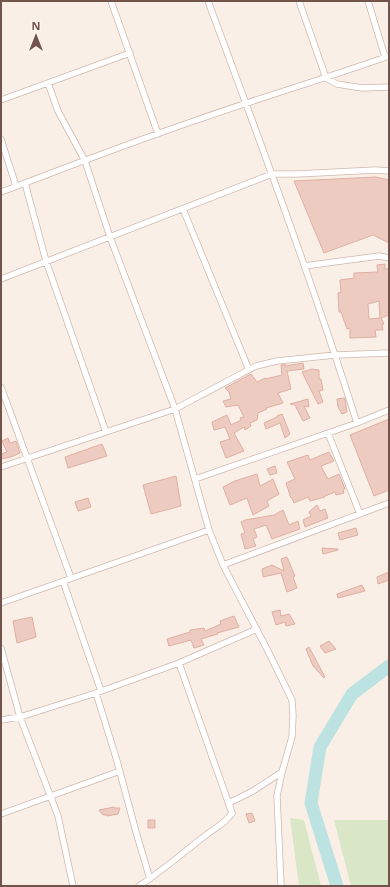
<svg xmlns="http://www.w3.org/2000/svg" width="390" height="887" font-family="'Open Sans',sans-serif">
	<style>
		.green { fill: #d9e7c6 }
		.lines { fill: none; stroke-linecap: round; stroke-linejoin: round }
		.river { stroke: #bce2e2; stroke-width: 13 }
		.building { fill: #eecbc0; stroke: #dfafa2; fill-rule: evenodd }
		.minor-casing { stroke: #cdb8b0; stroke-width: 7 }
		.minor { stroke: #fff; stroke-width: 5.5 }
	</style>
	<rect width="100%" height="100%" fill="#faefe6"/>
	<path class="green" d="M 290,818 L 304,820 L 321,886 L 299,886 Z
		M 334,820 L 389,820 L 389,886 L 351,886 Z"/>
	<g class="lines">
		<path class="river" d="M 337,886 L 311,803 L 320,747 L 352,694 L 389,666"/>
	</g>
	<path class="building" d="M 376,177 L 389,180 L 389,243 L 373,235 L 324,253 L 294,181 Z
		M 385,264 L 385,269 L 389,269 L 389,315 L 381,318 L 384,324 L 382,325 L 383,330 L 375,330 L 376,337 L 350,338 L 350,328 L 347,329 L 341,312 L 339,312 L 338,293 L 341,292 L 340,280 L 354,278 L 354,273 L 378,272 L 377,265 ZM 379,301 L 380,318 L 369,319 L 368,304 Z
		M 303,363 L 304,369 L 287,371 L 291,389 L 278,393 L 283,403 L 266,408 L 267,409 L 258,413 L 257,420 L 250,423 L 251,426 L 245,430 L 244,427 L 234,433 L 244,451 L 226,458 L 220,442 L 230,439 L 225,427 L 214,430 L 212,422 L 227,415 L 231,425 L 241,420 L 240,418 L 244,417 L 238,405 L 226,407 L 223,401 L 231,399 L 229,392 L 225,388 L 251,374 L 257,382 L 265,378 L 265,379 L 282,375 L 281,365 L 285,364 L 285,366 Z
		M 312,369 L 319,370 L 319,379 L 321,379 L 323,390 L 319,391 L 323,402 L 318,404 L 302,372 Z
		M 345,398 L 347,412 L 342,414 L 338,407 L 337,399 Z
		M 308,399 L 309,407 L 304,406 L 310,418 L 303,421 L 295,405 L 290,404 Z
		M 282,414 L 290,434 L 285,438 L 280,423 L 266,429 L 264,423 L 277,417 L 277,416 Z
		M 389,419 L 389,490 L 374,496 L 350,435 Z
		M 8,438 L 10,443 L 16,441 L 20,453 L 11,457 L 1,459 L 1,454 L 7,452 L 2,441 Z
		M 102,444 L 107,456 L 68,468 L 65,457 Z
		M 329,452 L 334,461 L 321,466 L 328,479 L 339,474 L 345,489 L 343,490 L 344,493 L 336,495 L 335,492 L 325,496 L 325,497 L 310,501 L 308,497 L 294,503 L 292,498 L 291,498 L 286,483 L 295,479 L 287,462 L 308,455 L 310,460 Z
		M 275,466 L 277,473 L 270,475 L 267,469 Z
		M 257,474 L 260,486 L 273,479 L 279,494 L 267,501 L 269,506 L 253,515 L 247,498 L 230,505 L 223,487 L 235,481 Z
		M 176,476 L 181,506 L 151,514 L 143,485 Z
		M 88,498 L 91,507 L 78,511 L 75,502 Z
		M 317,505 L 320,511 L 325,509 L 328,518 L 305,527 L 303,520 L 311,516 L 309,512 Z
		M 283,510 L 289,525 L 298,521 L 300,529 L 272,539 L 266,525 L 254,529 L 257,537 L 253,539 L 256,546 L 245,549 L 241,534 L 245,533 L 241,522 L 245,520 L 274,515 Z
		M 356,528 L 358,535 L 340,540 L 338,533 Z
		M 322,548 L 338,549 L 338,550 L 323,554 Z
		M 287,557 L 295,576 L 293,577 L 297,588 L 287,592 L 281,573 L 263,577 L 262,569 L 272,565 L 284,571 L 281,559 Z
		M 389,572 L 389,580 L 378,584 L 377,577 Z
		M 362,585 L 365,591 L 338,598 L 337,594 Z
		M 280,610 L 281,616 L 289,614 L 295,624 L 286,626 L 285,622 L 276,625 L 272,612 Z
		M 234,616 L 239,627 L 217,633 L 218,634 L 201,639 L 204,645 L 194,648 L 191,640 L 169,646 L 167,639 L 190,632 L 190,630 L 204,628 L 205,631 L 221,624 L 220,621 Z
		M 32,617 L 36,637 L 17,643 L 13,621 Z
		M 329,641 L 336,649 L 325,653 L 320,646 Z
		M 309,647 L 325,677 L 324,678 L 313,666 L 306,649 Z
		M 114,807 L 114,808 L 120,808 L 118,814 L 107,816 L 107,815 L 103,815 L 99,810 Z
		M 252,813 L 255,821 L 249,823 L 246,814 Z
		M 148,820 L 155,820 L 155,828 L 148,828 Z"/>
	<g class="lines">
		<defs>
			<path id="minor" d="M 111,1 L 158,134
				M 208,1 C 260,141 312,281 357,423
				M 299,1 L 326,78 L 337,84 L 362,88 L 389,87
				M 368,1 L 385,57
				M 48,83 L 58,111 L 85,161 L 110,237 L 175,409 L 209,530 L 223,565 L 268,651 L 292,700 L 293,716 L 292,737 L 282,772 L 277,796 L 281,886
				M 1,100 L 130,53
				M 1,139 L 16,186
				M 25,183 L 46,261 L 106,432
				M 1,192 C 65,168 129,143 194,121 C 259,98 324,79 389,56
				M 183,209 L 249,370
				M 304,266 L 379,256 L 389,258
				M 1,279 L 272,174 L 297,174 L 376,170 L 389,171
				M 1,387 L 71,578
				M 328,433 L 360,514
				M 1,467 L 175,409 L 256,366 L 277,361 L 335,355 L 389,353
				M 195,479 L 357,423 L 389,410
				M 223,565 L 389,503
				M 63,581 L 101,691
				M 1,603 L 209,530
				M 1,648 L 20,717 L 50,795 L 58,816 L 73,886
				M 96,693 L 117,761 L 136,832 L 150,879
				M 1,720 L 20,717 L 96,693 L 179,663 L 257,629
				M 229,803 L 253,791 L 282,772
				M 1,814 L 120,771
				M 139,886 C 162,871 184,852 206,835 C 215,828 226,823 232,813 L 179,663"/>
		</defs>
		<use href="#minor" class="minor-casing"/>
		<use href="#minor" class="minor"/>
	</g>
	<rect width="390" height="887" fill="none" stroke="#72544d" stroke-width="4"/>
	<g transform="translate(36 36)" stroke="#fdf4ec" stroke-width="3" paint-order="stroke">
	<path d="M0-3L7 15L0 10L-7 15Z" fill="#72544d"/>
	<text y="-6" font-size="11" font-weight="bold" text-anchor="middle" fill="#72544d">N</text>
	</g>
</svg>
